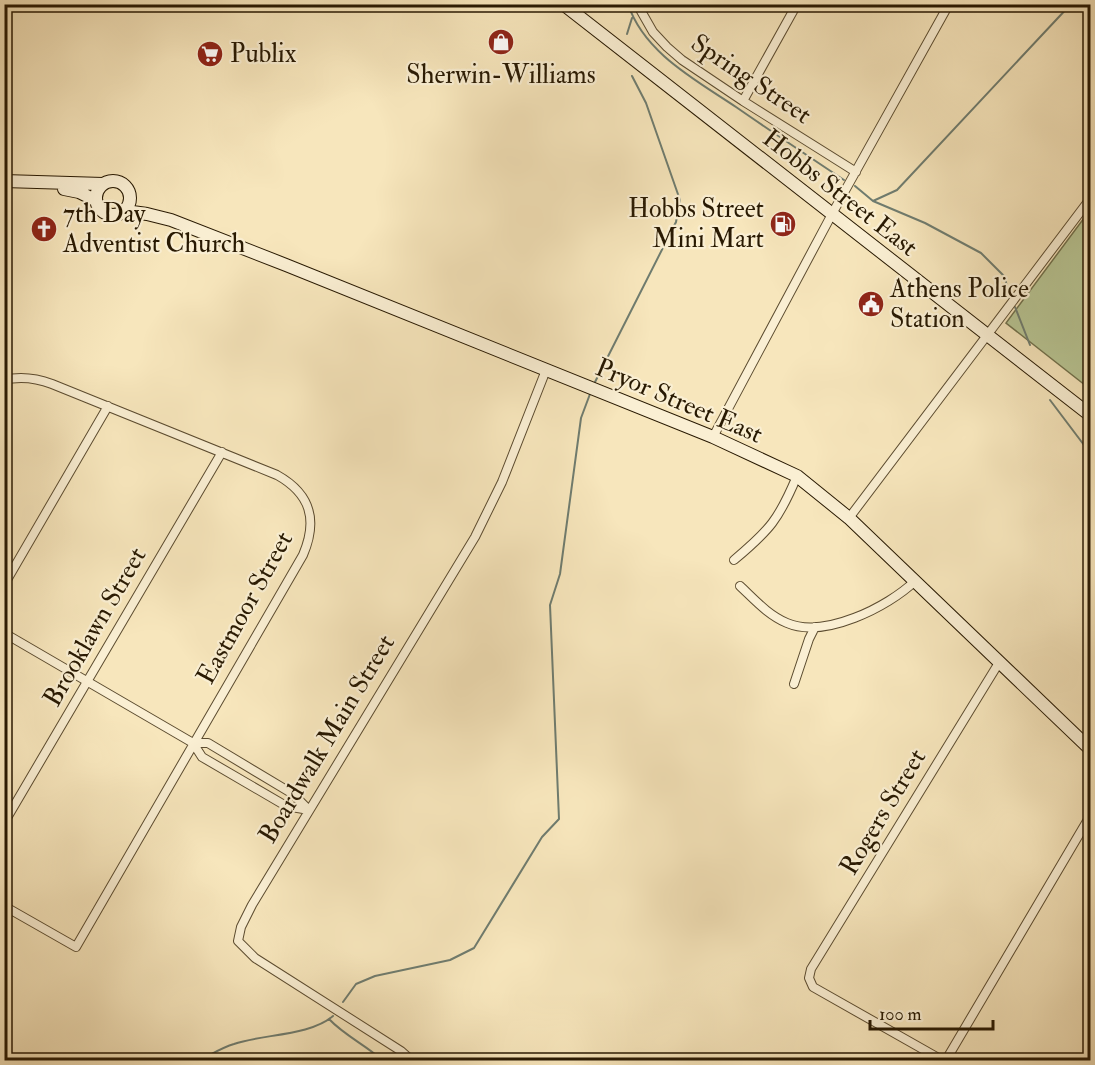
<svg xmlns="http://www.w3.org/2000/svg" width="1095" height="1065" font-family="'IM FELL Double Pica',serif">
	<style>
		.green { fill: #b8c694; stroke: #70704b; stroke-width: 1.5 }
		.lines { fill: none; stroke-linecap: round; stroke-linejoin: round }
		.stream { stroke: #6f7c6f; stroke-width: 2 }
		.street-casing { stroke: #5c4c30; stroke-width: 10 }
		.secondary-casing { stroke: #281902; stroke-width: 14 }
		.street { stroke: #faefd3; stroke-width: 8 }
		.secondary { stroke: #faefd3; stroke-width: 12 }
		.labels { text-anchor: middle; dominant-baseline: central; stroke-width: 4.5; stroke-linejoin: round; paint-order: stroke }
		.poi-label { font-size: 26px; fill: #281902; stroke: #faefd3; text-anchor: start }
		.street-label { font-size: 26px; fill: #281902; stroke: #faefd3 }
	</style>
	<rect width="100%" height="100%" fill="#f7e6bc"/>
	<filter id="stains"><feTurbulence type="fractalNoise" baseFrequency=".00333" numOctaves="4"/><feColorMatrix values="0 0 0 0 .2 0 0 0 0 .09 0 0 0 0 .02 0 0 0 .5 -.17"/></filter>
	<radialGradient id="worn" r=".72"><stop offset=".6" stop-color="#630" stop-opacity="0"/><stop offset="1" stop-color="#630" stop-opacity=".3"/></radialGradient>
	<path class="green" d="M 1090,210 L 1090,389 L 1006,323 Z"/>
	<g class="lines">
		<path class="stream" d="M 628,4 C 644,53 696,80 736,107 C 772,132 808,156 844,180
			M 627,34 L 632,18
			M 855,186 L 873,201 L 925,223 L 981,253 L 1005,277 L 1009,298
			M 873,201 L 897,190 L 1071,4
			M 1015,307 L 1030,345
			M 594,384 L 676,222 L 680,200 L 646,103 L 632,76
			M 1050,400 L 1090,453
			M 343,1002 L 356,984 L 375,976 L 450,960 L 474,948 L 542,837 L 559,819 L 550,605 L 560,574 L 581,418 L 590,394
			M 329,1019 C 345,1036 366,1045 382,1060
			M 200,1060 C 210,1055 223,1047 234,1044 C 262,1034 310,1036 333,1016"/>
		<defs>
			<path id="street" d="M 637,4 L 653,32 L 667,47 L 682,60 L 743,101 L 856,172
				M 743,101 L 797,4
				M 4,380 C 21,376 36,378 52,384 L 277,475 C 311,494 318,520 303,555 L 76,947 L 4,906
				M 713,437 L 832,214 L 949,4
				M 849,518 L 1090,199
				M 734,560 C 770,530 779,519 797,476
				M 4,585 L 108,406
				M 740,586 C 755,600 768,615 787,623 C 824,639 888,607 915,581
				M 4,633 L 193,743 L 208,743 L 293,794 L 309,810
				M 794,684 L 809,639 L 815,627
				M 193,743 L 202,757 L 286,806 L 309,810
				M 4,823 L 222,452
				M 411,1060 L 401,1051 L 255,958 L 238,941 L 241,927 L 252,905 L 475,537 L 502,482 L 546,370
				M 942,1060 L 813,987 L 809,978 L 811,969 L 1000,661
				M 946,1060 L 1090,816"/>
			<path id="secondary" d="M 563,4 L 1090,415
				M96 198a17 17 0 1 1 34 0a17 17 0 1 1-34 0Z
				M 4,181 L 103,184
				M 64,189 L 79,192 L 95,200
				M 125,211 L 147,214 L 171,220 L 286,265 L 713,437 L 797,476 L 849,518 L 1090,749"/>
		</defs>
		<use href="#street" class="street-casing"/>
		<use href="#secondary" class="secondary-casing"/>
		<use href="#street" class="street"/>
		<use href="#secondary" class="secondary"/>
	</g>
	<defs>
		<symbol id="shop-disc" viewBox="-11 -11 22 22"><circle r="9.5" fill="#8f2418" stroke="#faefd3"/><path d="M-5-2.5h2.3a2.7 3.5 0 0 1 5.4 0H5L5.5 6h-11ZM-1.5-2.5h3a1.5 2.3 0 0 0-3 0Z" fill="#fff"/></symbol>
		<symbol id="supermarket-disc" viewBox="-11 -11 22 22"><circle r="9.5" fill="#8f2418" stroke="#faefd3"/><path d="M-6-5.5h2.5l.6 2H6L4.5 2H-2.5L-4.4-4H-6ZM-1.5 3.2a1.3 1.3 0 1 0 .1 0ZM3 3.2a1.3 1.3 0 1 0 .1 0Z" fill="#fff"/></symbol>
		<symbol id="fuel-disc" viewBox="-11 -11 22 22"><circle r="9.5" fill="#8f2418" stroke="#faefd3"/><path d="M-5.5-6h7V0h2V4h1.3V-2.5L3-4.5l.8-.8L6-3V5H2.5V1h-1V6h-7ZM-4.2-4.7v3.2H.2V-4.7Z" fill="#fff"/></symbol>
		<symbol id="church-disc" viewBox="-11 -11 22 22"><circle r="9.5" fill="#8f2418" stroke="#faefd3"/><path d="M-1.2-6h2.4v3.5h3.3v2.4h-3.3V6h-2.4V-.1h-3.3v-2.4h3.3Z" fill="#fff"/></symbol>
		<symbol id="civic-disc" viewBox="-11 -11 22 22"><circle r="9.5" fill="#8f2418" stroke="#faefd3"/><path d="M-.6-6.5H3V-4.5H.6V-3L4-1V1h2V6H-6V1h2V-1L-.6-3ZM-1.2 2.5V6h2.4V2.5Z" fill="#fff"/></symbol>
	</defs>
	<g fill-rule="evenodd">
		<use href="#shop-disc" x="486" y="27" width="30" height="30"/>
		<use href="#supermarket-disc" x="195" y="39" width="30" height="30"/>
		<use href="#fuel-disc" x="768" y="209" width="30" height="30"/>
		<use href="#church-disc" x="29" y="214" width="30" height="30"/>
		<use href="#civic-disc" x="856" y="289" width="30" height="30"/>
	</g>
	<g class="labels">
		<g class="poi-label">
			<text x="230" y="54">Publix</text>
			<text x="501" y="75" text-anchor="middle">Sherwin-Williams</text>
			<text x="764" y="209" text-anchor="end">Hobbs Street<tspan x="764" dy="30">Mini Mart</tspan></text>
			<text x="63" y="214">7th Day<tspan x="63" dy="30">Adventist Church</tspan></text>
			<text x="890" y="289">Athens Police<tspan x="890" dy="30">Station</tspan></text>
		</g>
		<g class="street-label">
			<text transform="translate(751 79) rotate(34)">Spring Street</text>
			<text transform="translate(840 193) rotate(38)">Hobbs Street East</text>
			<text transform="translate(679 401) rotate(23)">Pryor Street East</text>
			<text transform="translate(245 608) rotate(-61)">Eastmoor Street</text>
			<text transform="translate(95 627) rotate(-60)">Brooklawn Street</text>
			<text transform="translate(327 739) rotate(-59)">Boardwalk Main Street</text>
			<text transform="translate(883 812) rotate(-59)">Rogers Street</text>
		</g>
	</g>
	<rect width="1095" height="1065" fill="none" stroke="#f7e6bc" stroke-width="24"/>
	<rect x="6" y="6" width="1083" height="1053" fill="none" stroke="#281902" stroke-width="3"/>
	<rect x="12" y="12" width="1071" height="1041" fill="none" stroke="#281902" stroke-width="1.5"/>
	<path d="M870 1020v9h123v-9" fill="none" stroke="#281902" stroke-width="3"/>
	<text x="879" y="1020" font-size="18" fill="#281902" stroke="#faefd3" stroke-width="4.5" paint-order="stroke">100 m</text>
	<rect width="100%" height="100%" filter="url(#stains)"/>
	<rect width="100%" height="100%" fill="url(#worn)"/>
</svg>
